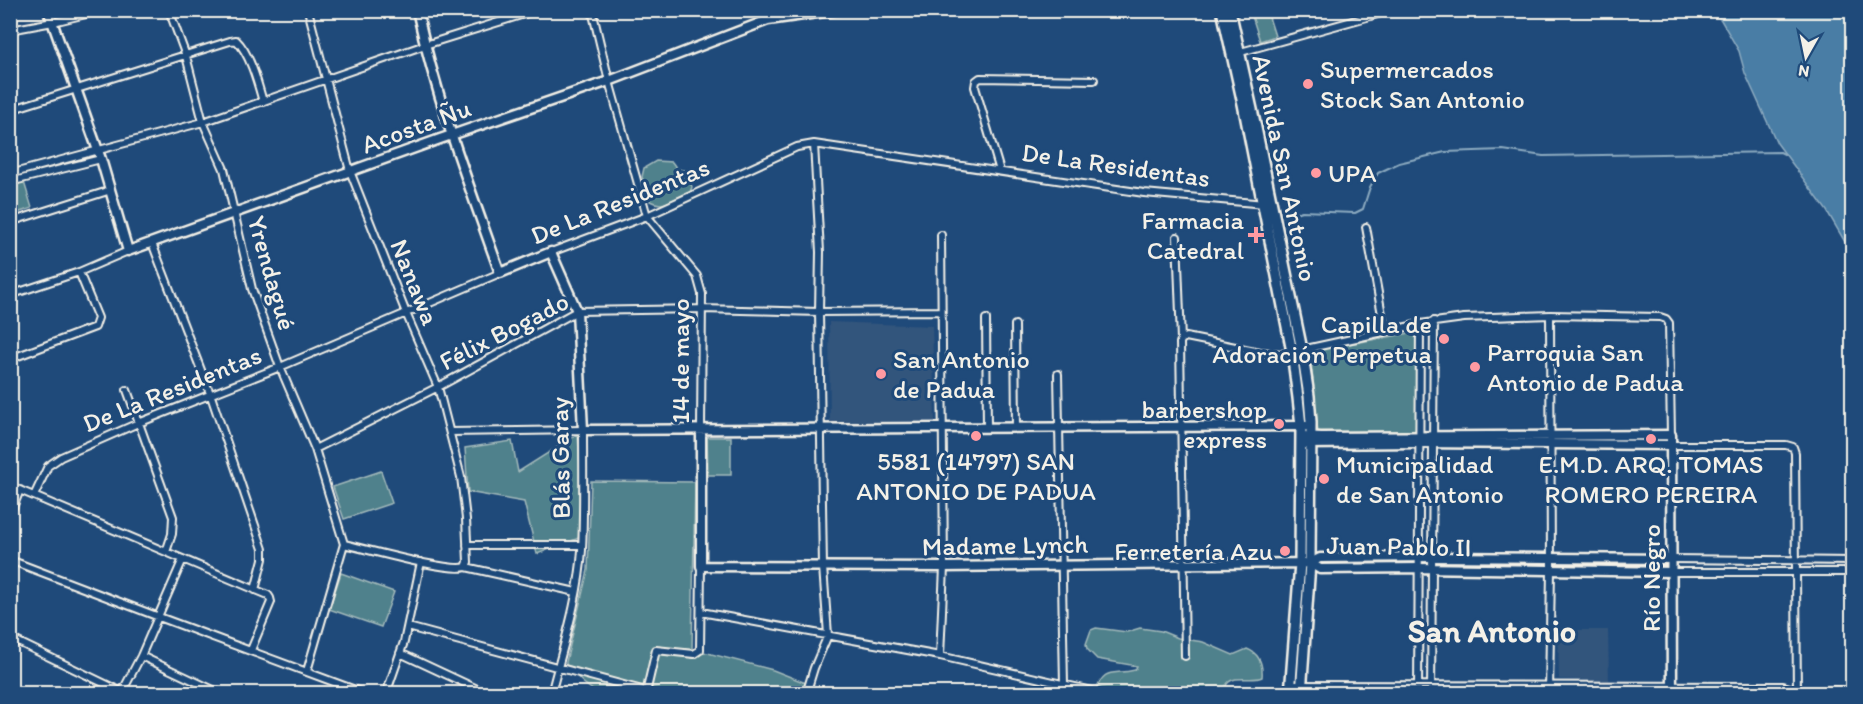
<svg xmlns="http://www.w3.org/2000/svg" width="1863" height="704" font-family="Itim,sans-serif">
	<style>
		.built { fill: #32547c }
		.green { fill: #50818c; stroke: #a2b9ba; stroke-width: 1.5 }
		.water { fill: #487da5; stroke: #8dabc0; stroke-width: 1.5 }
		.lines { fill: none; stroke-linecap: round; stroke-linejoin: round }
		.stream { stroke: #8dabc0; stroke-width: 2 }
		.street-casing { stroke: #f4f1e8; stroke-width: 10 }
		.secondary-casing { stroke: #f4f1e8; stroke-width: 13 }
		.primary-casing { stroke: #f4f1e8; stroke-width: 14 }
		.street { stroke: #1f4a7a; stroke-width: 6 }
		.secondary { stroke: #1f4a7a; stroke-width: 8 }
		.primary { stroke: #1f4a7a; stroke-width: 9 }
		.poi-dot { fill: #ff9aa2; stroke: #1f4a7a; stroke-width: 2 }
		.labels { text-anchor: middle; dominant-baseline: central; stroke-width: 6; stroke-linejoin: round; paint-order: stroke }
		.poi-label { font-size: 26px; fill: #f4f1e8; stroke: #1f4a7a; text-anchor: start }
		.street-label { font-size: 26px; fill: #f4f1e8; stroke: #1f4a7a }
		.district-label { font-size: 32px; font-weight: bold; fill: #f4f1e8; stroke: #1f4a7a }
	</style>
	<rect width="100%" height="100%" fill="#1f4a7a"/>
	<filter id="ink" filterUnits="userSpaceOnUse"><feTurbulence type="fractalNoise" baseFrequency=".0167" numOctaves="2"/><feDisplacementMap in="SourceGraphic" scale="12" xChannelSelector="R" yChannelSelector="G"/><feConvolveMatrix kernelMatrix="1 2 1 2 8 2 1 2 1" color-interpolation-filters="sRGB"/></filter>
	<g filter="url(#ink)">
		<path class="built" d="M 829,322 L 932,326 L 935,421 L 830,422 Z
			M 1558,630 L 1608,630 L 1609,681 L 1559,679 Z"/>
		<path class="green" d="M 1258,10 L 1267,11 L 1275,36 L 1260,41 L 1251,13 Z
			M 656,161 L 672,162 L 677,169 L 688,171 C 690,177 689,181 692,187 L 690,192 C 675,196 666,210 650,201 L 642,177 L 644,168 Z
			M 24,182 L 32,208 L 11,215 L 11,186 Z
			M 1416,332 L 1417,432 L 1318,433 L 1310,351 Z
			M 578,434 L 584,536 L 537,554 L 524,502 L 468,492 L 465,448 L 512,441 L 518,472 Z
			M 707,437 L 731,437 L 731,475 L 708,475 Z
			M 381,471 L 392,503 L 344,519 L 333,487 Z
			M 591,481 L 695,482 L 692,649 L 773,670 L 831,693 L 597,693 C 587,686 576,679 572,667 L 566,665 L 566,662 L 588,570 Z
			M 341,573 L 394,592 L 381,627 L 329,609 Z
			M 1096,628 L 1127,632 L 1140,628 L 1161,631 L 1178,638 L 1203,642 L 1233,655 L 1247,649 C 1260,654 1263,665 1262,677 C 1252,682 1235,674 1227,684 C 1225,687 1224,691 1222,693 L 1094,693 C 1106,665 1112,676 1135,670 L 1137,666 L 1097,659 L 1087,649 L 1086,644 L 1091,630 Z"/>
		<path class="water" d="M 1713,11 L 1852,11 L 1852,254 L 1827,211 L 1777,143 L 1745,73 L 1739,51 L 1721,20 Z"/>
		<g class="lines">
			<path class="stream" d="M 1284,216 L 1302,211 L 1355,213 L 1363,209 L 1370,187 L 1378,173 L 1399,163 L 1445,152 L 1503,150 L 1543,156 L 1780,152 L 1786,155"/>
			<defs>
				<path id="street" d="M 169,10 L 186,56 L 203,122 L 224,169 L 252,289 L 280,367 L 315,449 L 344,544
					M 308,10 L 350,171 L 406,313 L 438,387 L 461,477 L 466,519 L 468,562 L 466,567 C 450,573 366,549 344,544
					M 592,10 L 609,81 L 647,216 L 697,276 L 702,294 L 701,429
					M 10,30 L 53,22 L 103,10
					M 1237,53 L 1392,10
					M 10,110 L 230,41 L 236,40 C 250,53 258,84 263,102
					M 1000,171 L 975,87 L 976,81 L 980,78 L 1094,80
					M 10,174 L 203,122 L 425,45 L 537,10
					M 10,182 L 101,159
					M 10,222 L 111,190
					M 1366,227 L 1385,331
					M 1177,237 L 1181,340 L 1180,343 L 1185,656
					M 152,243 L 211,396 L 263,549 L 263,559 L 255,590
					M 551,252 L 647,216 L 797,147 L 814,144 L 1144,193 L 1265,204
					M 10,295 L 79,272 L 128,251
					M 986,319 L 987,428
					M 1015,325 L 1016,428
					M 1181,340 L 1186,337 L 1260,352 L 1283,354 L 1420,324 L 1464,318 L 1550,315 L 1660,317 L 1666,319 L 1669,323 L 1671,435
					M 10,359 L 95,327 L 98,318 L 79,272
					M 1058,374 L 1064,684
					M 127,390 L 173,517 L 172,534 L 166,552
					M 450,432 L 583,430 C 583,470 584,510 582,550 C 579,598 563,647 551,694
					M 1671,445 L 1786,445 L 1793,447 L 1795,453 L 1797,693
					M 315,449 L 438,387 L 577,311 L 702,309 L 819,312 L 941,311
					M 10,486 L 268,595 L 270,598 L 271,602 L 251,650
					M 34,496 L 48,466 L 61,457 L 136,424 L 280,367 L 500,273
					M 10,515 L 20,490
					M 467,545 L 582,545
					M 1672,559 L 1852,561
					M 10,560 L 159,617 L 366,694
					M 466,567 L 576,592
					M 1672,572 L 1852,572
					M 701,612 L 940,656 L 1106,694
					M 408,627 L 657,694
					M 10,638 L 124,693
					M 400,653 L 488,694
					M 141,656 L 222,694
					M 940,656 L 944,567 L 941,235
					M 307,671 L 344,544
					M 1291,685 L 1783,686 L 1797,690 L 1852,691
					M 646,693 L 656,650 L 694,654 L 700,650 L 701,566
					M 121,694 L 141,656 L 183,559
					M 386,694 L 404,642 L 421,562
					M 806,694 L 814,668 L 828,635 L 823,567 L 819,312 L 820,252 L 814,144
					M 1418,694 L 1420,324
					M 1431,694 L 1434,321
					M 1549,694 L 1551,570 L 1550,315"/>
				<path id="secondary" d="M 48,10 L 101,159 L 128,251 L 440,139 L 609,81 L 768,20 L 839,10
					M 417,10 C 437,101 469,186 500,273 L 551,252 L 577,311 L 583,430 L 1307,426
					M 701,429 L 701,566 L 944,567 L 1310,563 L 1320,558 L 1432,557 L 1672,559
					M 1301,436 L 1321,437 L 1671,435 L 1672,694
					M 1304,444 L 1420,443 L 1671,445
					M 1310,563 L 1320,569 L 1419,568 L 1672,572"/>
				<path id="primary" d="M 1222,10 L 1243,104 L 1292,352 L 1298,398 L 1301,426 L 1300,563 L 1290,694
					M 1230,10 L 1255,123 L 1302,350 L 1309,396 L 1311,422 L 1310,563 L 1301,694"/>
			</defs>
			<use href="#street" class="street-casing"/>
			<use href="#secondary" class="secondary-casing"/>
			<use href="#primary" class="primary-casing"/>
			<use href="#street" class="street"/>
			<use href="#secondary" class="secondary"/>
			<use href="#primary" class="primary"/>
		</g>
	</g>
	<g class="poi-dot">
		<circle cx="1308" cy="84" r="6"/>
		<circle cx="1316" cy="173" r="6"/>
		<path d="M1253 226h6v6h6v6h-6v6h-6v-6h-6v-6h6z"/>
		<circle cx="1444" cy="339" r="6"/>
		<circle cx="1475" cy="367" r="6"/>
		<circle cx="881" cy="374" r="6"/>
		<circle cx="1279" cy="424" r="6"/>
		<circle cx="976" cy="436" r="6"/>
		<circle cx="1651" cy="439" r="6"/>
		<circle cx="1324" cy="479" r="6"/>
		<circle cx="1285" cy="551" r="6"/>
	</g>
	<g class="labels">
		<g class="poi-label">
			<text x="1320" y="69">Supermercados<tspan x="1320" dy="30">Stock San Antonio</tspan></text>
			<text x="1328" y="173">UPA</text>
			<text x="1244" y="220" text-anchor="end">Farmacia<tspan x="1244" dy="30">Catedral</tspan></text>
			<text x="1432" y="324" text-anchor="end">Capilla de<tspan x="1432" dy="30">Adoración Perpetua</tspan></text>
			<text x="1487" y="352">Parroquia San<tspan x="1487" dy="30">Antonio de Padua</tspan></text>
			<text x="893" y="359">San Antonio<tspan x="893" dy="30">de Padua</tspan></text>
			<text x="1267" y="409" text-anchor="end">barbershop<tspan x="1267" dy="30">express</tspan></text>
			<text x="976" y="461" text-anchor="middle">5581 (14797) SAN<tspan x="976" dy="30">ANTONIO DE PADUA</tspan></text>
			<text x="1336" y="464">Municipalidad<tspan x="1336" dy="30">de San Antonio</tspan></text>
			<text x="1651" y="464" text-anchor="middle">E.M.D. ARQ. TOMAS<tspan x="1651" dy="30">ROMERO PEREIRA</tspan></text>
			<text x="1273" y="551" text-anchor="end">Ferretería Azu</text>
		</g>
		<g class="street-label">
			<text transform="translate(416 126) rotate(-20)">Acosta Ñu</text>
			<text transform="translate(1116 165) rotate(8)">De La Residentas</text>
			<text transform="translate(1285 168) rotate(78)">Avenida San Antonio</text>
			<text transform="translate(620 201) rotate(-22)">De La Residentas</text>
			<text transform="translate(272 273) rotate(74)">Yrendagué</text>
			<text transform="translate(415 282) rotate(68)">Nanawa</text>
			<text transform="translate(504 331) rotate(-27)">Félix Bogado</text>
			<text transform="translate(680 361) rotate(-90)">14 de mayo</text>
			<text transform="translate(172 389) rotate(-22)">De La Residentas</text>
			<text transform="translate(560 458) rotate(-91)">Blás Garay</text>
			<text transform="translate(1005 545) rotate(-1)">Madame Lynch</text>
			<text transform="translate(1399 546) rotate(1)">Juan Pablo II</text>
			<text transform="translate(1651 578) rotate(-90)">Río Negro</text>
		</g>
		<g class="district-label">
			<text x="1492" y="631">San Antonio</text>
		</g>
	</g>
	<rect width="1863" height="704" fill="none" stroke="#1f4a7a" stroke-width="36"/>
	<rect x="18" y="18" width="1827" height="668" fill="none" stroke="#f4f1e8" stroke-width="2" filter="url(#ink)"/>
	<g transform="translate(1806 57) rotate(189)" stroke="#1f4a7a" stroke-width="4.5" paint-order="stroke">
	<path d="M0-4.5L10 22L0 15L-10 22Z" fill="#f4f1e8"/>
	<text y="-9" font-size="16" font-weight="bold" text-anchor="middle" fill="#f4f1e8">N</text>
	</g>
</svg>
